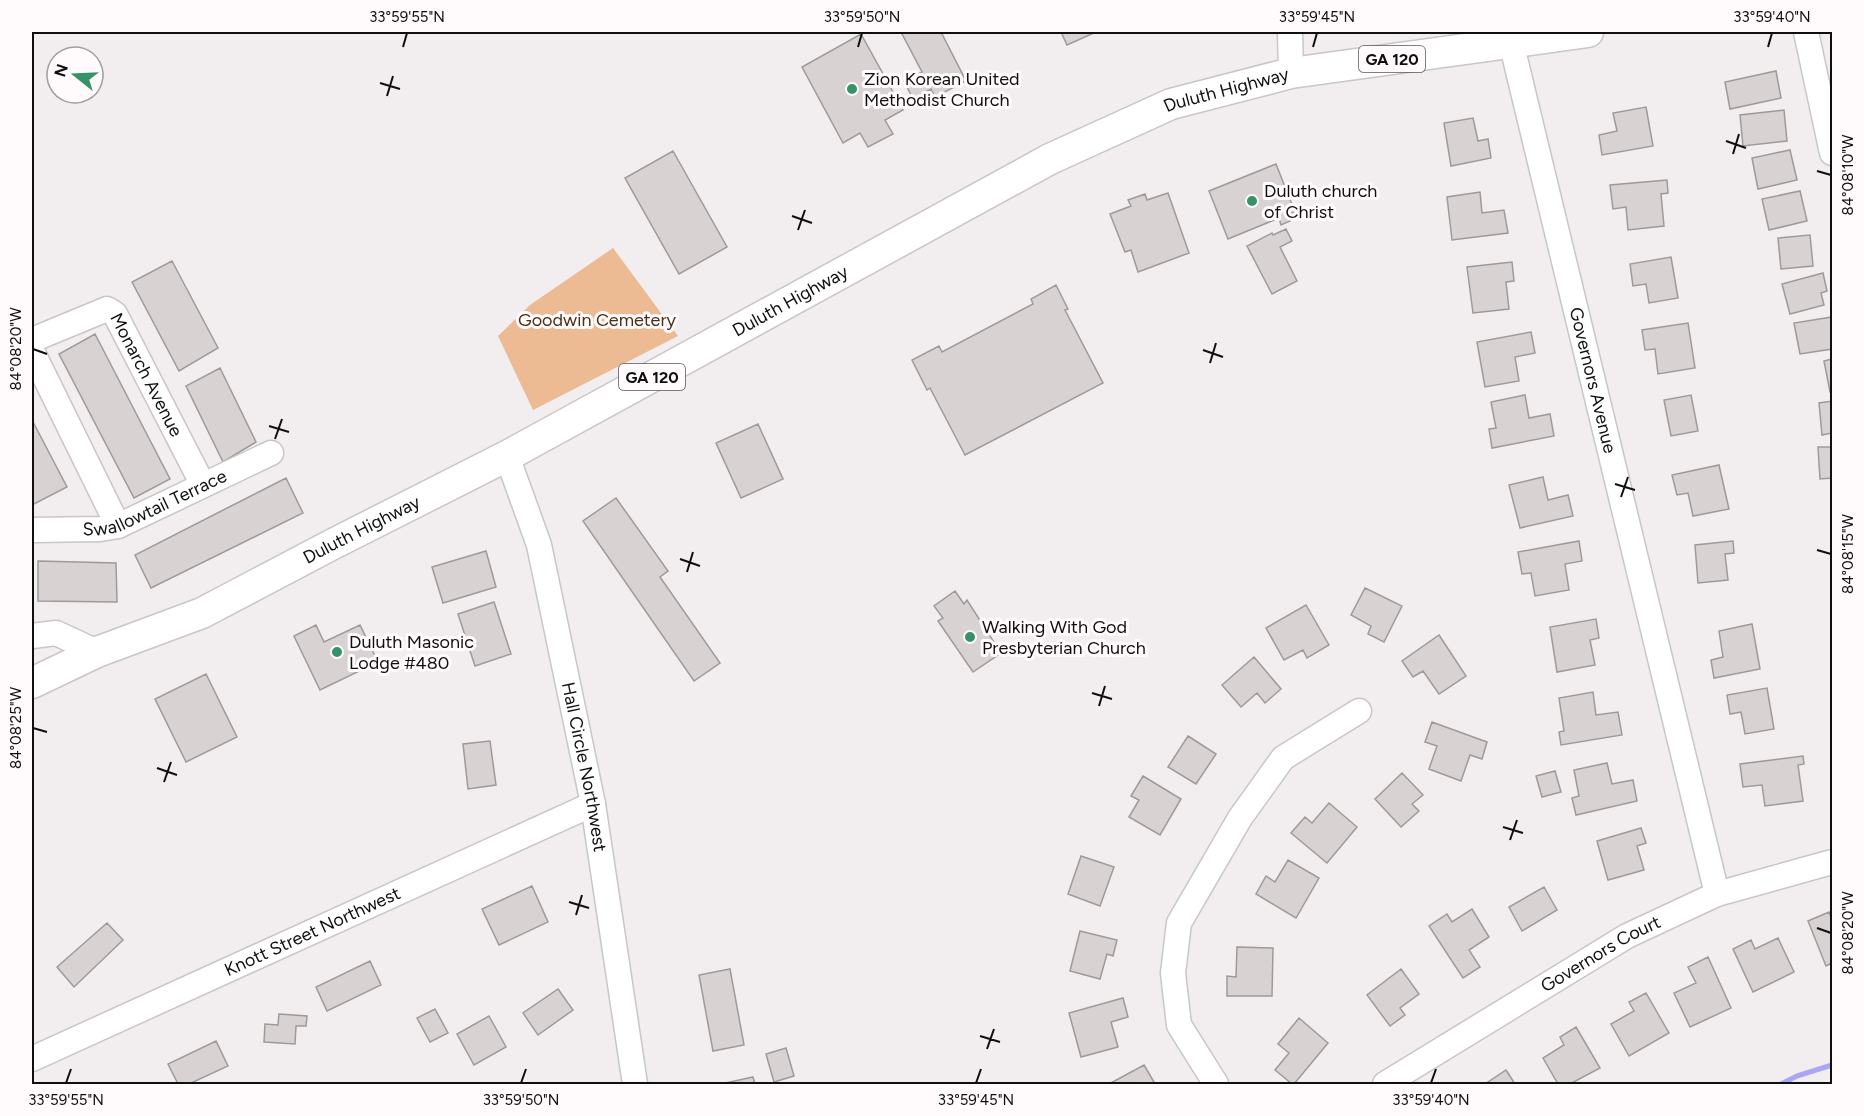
<svg xmlns="http://www.w3.org/2000/svg" width="1864" height="1116" font-family="Figtree,sans-serif">
	<style>
		.green { fill: #ecba93 }
		.lines { fill: none; stroke-linecap: round; stroke-linejoin: round }
		.stream { stroke: #aaa7f2; stroke-width: 5 }
		.building { fill: #d8d2d2; stroke: #9f9a99; stroke-width: 1.5 }
		.minor-casing { stroke: #cac5c7; stroke-width: 27 }
		.major-casing { stroke: #cac5c7; stroke-width: 33 }
		.minor { stroke: #fff; stroke-width: 24 }
		.major { stroke: #fff; stroke-width: 30 }
		.ticks { fill: none; stroke: #100f0f; stroke-width: 2 }
		.poi-dot { fill: #369269; stroke: #fffbfd; stroke-width: 2 }
		.labels { text-anchor: middle; dominant-baseline: central; stroke-width: 6; stroke-linejoin: round; paint-order: stroke }
		.shield { fill: #fffbfd; stroke: #585656; stroke-width: 1.5 }
		.shield-label { font-size: 16px; font-weight: bold; fill: #100f0f }
		.poi-label { font-size: 18px; fill: #100f0f; stroke: #fffbfd; text-anchor: start }
		.street-label { font-size: 18px; fill: #100f0f; stroke: #fffbfd }
		.park-label { font-size: 18px; fill: #4a2f17; stroke: #fffbfd }
		.neatline { fill: none; stroke: #100f0f; stroke-width: 2 }
		.ticks-label { font-size: 15px; text-anchor: middle; fill: #100f0f }
	</style>
	<rect width="100%" height="100%" fill="#f2edef"/>
	<path class="green" d="M 613,248 L 678,336 L 533,410 L 498,336 L 530,305 Z"/>
	<g class="lines">
		<path class="stream" d="M 1781,1084 L 1797,1076 L 1832,1065"/>
	</g>
	<path class="building" d="M 901,32 L 941,32 L 966,81 L 935,97 L 931,89 L 913,99 L 904,81 L 922,72 Z
		M 1061,32 L 1096,32 L 1067,45 Z
		M 861,34 L 903,110 L 885,120 L 893,134 L 868,147 L 860,133 L 843,143 L 802,67 Z
		M 1776,71 L 1781,98 L 1730,109 L 1725,82 Z
		M 1646,107 L 1653,146 L 1602,155 L 1599,135 L 1617,131 L 1613,113 Z
		M 1784,110 L 1787,141 L 1743,146 L 1740,115 Z
		M 1473,118 L 1478,141 L 1488,139 L 1491,158 L 1451,166 L 1444,123 Z
		M 1790,150 L 1797,180 L 1758,189 L 1752,158 Z
		M 673,151 L 727,247 L 679,274 L 625,178 Z
		M 1276,164 L 1295,212 L 1287,215 L 1290,221 L 1281,225 L 1279,218 L 1228,239 L 1209,191 Z
		M 1667,180 L 1668,193 L 1661,194 L 1664,226 L 1628,230 L 1626,207 L 1613,209 L 1610,185 Z
		M 1800,191 L 1807,221 L 1769,230 L 1762,199 Z
		M 1480,192 L 1482,213 L 1504,210 L 1508,233 L 1452,240 L 1447,197 Z
		M 1168,193 L 1189,253 L 1138,272 L 1131,250 L 1125,252 L 1110,214 L 1131,206 L 1128,200 L 1145,194 L 1147,200 Z
		M 1286,229 L 1292,241 L 1280,247 L 1297,281 L 1272,294 L 1247,246 L 1272,233 L 1273,235 Z
		M 1810,235 L 1813,266 L 1781,269 L 1778,238 Z
		M 1671,257 L 1678,298 L 1649,303 L 1646,284 L 1633,286 L 1630,264 Z
		M 172,261 L 218,348 L 179,371 L 132,282 Z
		M 1512,262 L 1514,281 L 1506,282 L 1509,309 L 1473,313 L 1467,267 Z
		M 1823,273 L 1827,291 L 1821,293 L 1824,305 L 1790,314 L 1782,284 Z
		M 1056,285 L 1068,309 L 1065,310 L 1103,383 L 965,455 L 930,388 L 927,390 L 912,360 L 939,346 L 942,352 L 1033,304 L 1031,299 Z
		M 1832,317 L 1832,349 L 1800,354 L 1794,323 Z
		M 1688,323 L 1695,368 L 1658,374 L 1655,349 L 1645,350 L 1642,330 Z
		M 1531,332 L 1535,353 L 1515,357 L 1519,381 L 1485,387 L 1477,342 Z
		M 95,334 L 170,479 L 134,498 L 59,354 Z
		M 1832,359 L 1832,391 L 1830,392 L 1824,361 Z
		M 220,368 L 256,442 L 223,462 L 186,386 Z
		M 1525,395 L 1529,418 L 1550,414 L 1554,436 L 1492,448 L 1489,429 L 1496,428 L 1491,402 Z
		M 1691,395 L 1698,431 L 1671,436 L 1664,400 Z
		M 1832,401 L 1832,433 L 1822,435 L 1819,403 Z
		M 32,420 L 67,487 L 32,505 Z
		M 758,424 L 783,479 L 741,498 L 716,443 Z
		M 1818,447 L 1832,447 L 1832,478 L 1820,479 Z
		M 1719,465 L 1729,509 L 1693,516 L 1688,493 L 1677,495 L 1672,475 Z
		M 1543,477 L 1548,500 L 1568,495 L 1573,516 L 1520,528 L 1509,485 Z
		M 286,478 L 303,513 L 151,588 L 135,555 Z
		M 616,498 L 668,571 L 660,577 L 720,663 L 694,681 L 583,521 Z
		M 1579,541 L 1582,561 L 1565,564 L 1569,590 L 1535,596 L 1531,573 L 1522,574 L 1518,552 Z
		M 1733,541 L 1734,553 L 1725,554 L 1728,580 L 1698,583 L 1695,545 Z
		M 486,551 L 496,587 L 443,603 L 432,567 Z
		M 38,561 L 116,563 L 117,602 L 38,601 Z
		M 1365,588 L 1402,606 L 1384,642 L 1368,634 L 1371,626 L 1351,615 Z
		M 955,591 L 964,604 L 967,600 L 1001,653 L 973,672 L 938,621 L 943,618 L 934,606 Z
		M 494,602 L 511,654 L 475,666 L 458,614 Z
		M 1306,605 L 1329,645 L 1307,658 L 1303,650 L 1284,660 L 1266,628 Z
		M 1596,619 L 1599,638 L 1590,640 L 1595,665 L 1557,672 L 1550,627 Z
		M 1752,624 L 1760,669 L 1714,678 L 1711,660 L 1723,657 L 1719,631 Z
		M 316,625 L 324,642 L 360,625 L 378,662 L 320,690 L 294,636 Z
		M 1439,635 L 1466,676 L 1439,694 L 1423,671 L 1413,677 L 1402,661 Z
		M 1254,657 L 1281,689 L 1265,703 L 1257,693 L 1241,707 L 1222,685 Z
		M 206,674 L 237,737 L 186,762 L 155,699 Z
		M 1767,688 L 1774,729 L 1745,734 L 1741,712 L 1730,714 L 1727,695 Z
		M 1593,692 L 1596,715 L 1618,712 L 1622,735 L 1561,745 L 1559,732 L 1564,731 L 1559,698 Z
		M 1432,722 L 1487,742 L 1482,759 L 1470,755 L 1461,781 L 1429,769 L 1437,746 L 1425,742 Z
		M 1188,736 L 1216,754 L 1196,784 L 1168,767 Z
		M 490,741 L 496,785 L 468,789 L 463,744 Z
		M 1803,756 L 1804,764 L 1798,765 L 1803,801 L 1765,806 L 1762,785 L 1743,787 L 1740,764 Z
		M 1607,763 L 1612,784 L 1633,780 L 1637,801 L 1576,815 L 1572,798 L 1579,796 L 1574,770 Z
		M 1555,771 L 1561,792 L 1542,797 L 1536,776 Z
		M 1402,773 L 1423,795 L 1412,804 L 1419,811 L 1401,827 L 1375,799 Z
		M 1143,776 L 1181,799 L 1160,835 L 1129,817 L 1139,800 L 1131,796 Z
		M 1329,803 L 1357,827 L 1327,863 L 1291,833 L 1305,817 L 1312,823 Z
		M 1641,828 L 1646,843 L 1637,846 L 1644,870 L 1608,880 L 1597,841 Z
		M 1081,856 L 1114,867 L 1100,906 L 1068,894 Z
		M 1288,860 L 1319,878 L 1296,918 L 1256,894 L 1266,876 L 1275,882 Z
		M 532,886 L 548,922 L 499,945 L 482,909 Z
		M 1544,887 L 1557,910 L 1522,931 L 1509,907 Z
		M 1472,909 L 1489,937 L 1469,950 L 1480,967 L 1463,978 L 1429,926 L 1447,914 L 1452,922 Z
		M 1829,912 L 1832,920 L 1832,963 L 1826,966 L 1808,921 Z
		M 107,923 L 123,940 L 74,987 L 57,967 Z
		M 1080,931 L 1117,940 L 1113,956 L 1107,954 L 1100,979 L 1070,971 Z
		M 1778,938 L 1794,972 L 1753,992 L 1733,949 L 1751,940 L 1755,949 Z
		M 1237,947 L 1273,948 L 1272,996 L 1227,996 L 1227,976 L 1236,977 Z
		M 1708,957 L 1731,1008 L 1690,1027 L 1674,993 L 1696,983 L 1688,967 Z
		M 370,961 L 381,985 L 327,1011 L 316,987 Z
		M 730,969 L 744,1045 L 713,1051 L 699,975 Z
		M 1401,969 L 1419,994 L 1400,1008 L 1405,1015 L 1390,1026 L 1367,995 Z
		M 558,989 L 573,1010 L 538,1035 L 523,1013 Z
		M 1646,993 L 1669,1033 L 1629,1056 L 1611,1024 L 1634,1011 L 1629,1002 Z
		M 1123,998 L 1128,1017 L 1111,1022 L 1118,1047 L 1081,1057 L 1069,1013 Z
		M 435,1009 L 448,1033 L 430,1042 L 417,1018 Z
		M 279,1014 L 307,1016 L 306,1026 L 296,1026 L 295,1044 L 264,1042 L 265,1024 L 278,1025 Z
		M 489,1016 L 506,1047 L 474,1065 L 457,1034 Z
		M 1299,1018 L 1328,1043 L 1294,1084 L 1292,1084 L 1275,1070 L 1289,1053 L 1278,1044 Z
		M 1576,1027 L 1600,1068 L 1570,1084 L 1558,1084 L 1543,1058 L 1564,1045 L 1560,1037 Z
		M 216,1041 L 228,1066 L 189,1084 L 178,1084 L 168,1064 Z
		M 786,1048 L 794,1076 L 774,1082 L 766,1054 Z
		M 1144,1065 L 1154,1082 L 1150,1084 L 1109,1084 Z
		M 1506,1070 L 1515,1084 L 1485,1084 Z
		M 753,1077 L 755,1084 L 725,1084 L 725,1083 Z"/>
	<g class="lines">
		<defs>
			<g id="minor">
				<path d="M 1290,32 L 1291,73"/>
				<path d="M 1806,32 L 1832,153"/>
				<path id="s1" d="M 1511,42 L 1717,894"/>
				<path id="s2" d="M 32,340 L 107,309 L 115,314 L 203,485"/>
				<path d="M 32,351 L 118,526"/>
				<path id="s3" d="M 507,456 L 539,545 L 593,804 L 635,1084"/>
				<path id="s4" d="M 32,530 L 100,529 L 118,526 L 271,453"/>
				<path d="M 32,636 L 56,633 L 97,652"/>
				<path id="s5" d="M 32,1059 L 593,804"/>
				<path d="M 1216,1084 L 1179,1025 L 1173,973 L 1179,923 L 1240,818 L 1283,758 L 1359,711"/>
				<path id="s6" d="M 1385,1084 L 1627,936 L 1717,894 L 1832,862"/>
			</g>
			<g id="major">
				<path id="s7" d="M 32,683 L 97,652 L 202,613 L 333,544 L 507,456 L 1050,159 L 1171,104 L 1291,73 L 1588,32"/>
			</g>
		</defs>
		<use href="#minor" class="minor-casing"/>
		<use href="#major" class="major-casing"/>
		<use href="#minor" class="minor"/>
		<use href="#major" class="major"/>
	</g>
	<path class="ticks" d="M 403,47 L 407,33M 858,47 L 862,33M 1313,47 L 1317,33M 1768,47 L 1772,33M 380,83 L 400,89M 387,96 L 393,76M 1726,141 L 1746,148M 1733,154 L 1739,134M 1817,171 L 1831,175M 792,216 L 812,223M 798,230 L 805,210M 33,349 L 47,354M 1203,350 L 1223,357M 1210,363 L 1216,343M 269,426 L 289,432M 275,439 L 282,419M 1615,484 L 1635,490M 1621,497 L 1628,477M 1817,550 L 1831,554M 680,559 L 700,566M 687,572 L 693,552M 1092,693 L 1112,699M 1099,706 L 1105,686M 33,728 L 47,732M 157,768 L 177,775M 164,782 L 171,762M 1503,827 L 1523,833M 1510,840 L 1517,820M 569,902 L 589,908M 576,915 L 582,895M 1817,928 L 1831,933M 980,1036 L 1000,1042M 987,1049 L 994,1029M 66,1083 L 71,1069M 521,1083 L 526,1069M 976,1083 L 981,1069M 1431,1083 L 1436,1069"/>
	<g class="poi-dot">
		<circle cx="852" cy="89" r="6"/>
		<circle cx="1252" cy="201" r="6"/>
		<circle cx="970" cy="637" r="6"/>
		<circle cx="337" cy="652" r="6"/>
	</g>
	<g class="labels">
		<g class="shield">
			<rect x="1359" y="46" width="66" height="26" rx="4.5"/>
			<rect x="619" y="364" width="66" height="26" rx="4.5"/>
		</g>
		<g class="shield-label">
			<text x="1392" y="59">GA 120</text>
			<text x="652" y="377">GA 120</text>
		</g>
		<g class="poi-label">
			<text x="864" y="79">Zion Korean United<tspan x="864" dy="21">Methodist Church</tspan></text>
			<text x="1264" y="191">Duluth church<tspan x="1264" dy="21">of Christ</tspan></text>
			<text x="982" y="627">Walking With God<tspan x="982" dy="21">Presbyterian Church</tspan></text>
			<text x="349" y="642">Duluth Masonic<tspan x="349" dy="21">Lodge #480</tspan></text>
		</g>
		<g class="street-label">
			<text stroke="none"><textPath href="#s7" startOffset="1336">Duluth Highway</textPath></text>
			<text stroke="none"><textPath href="#s7" startOffset="850">Duluth Highway</textPath></text>
			<text stroke="none"><textPath href="#s2" startOffset="159">Monarch Avenue</textPath></text>
			<text stroke="none"><textPath href="#s1" startOffset="348">Governors Avenue</textPath></text>
			<text stroke="none"><textPath href="#s4" startOffset="128">Swallowtail Terrace</textPath></text>
			<text stroke="none"><textPath href="#s7" startOffset="364">Duluth Highway</textPath></text>
			<text stroke="none"><textPath href="#s3" startOffset="321">Hall Circle Northwest</textPath></text>
			<text stroke="none"><textPath href="#s5" startOffset="308">Knott Street Northwest</textPath></text>
			<text stroke="none"><textPath href="#s6" startOffset="252">Governors Court</textPath></text>
		</g>
		<g class="park-label">
			<text x="597" y="320">Goodwin Cemetery</text>
		</g>
	</g>
	<rect width="1864" height="1116" fill="none" stroke="#fffbfd" stroke-width="66"/>
	<g transform="translate(75 75) rotate(288)"><circle r="28" fill="#fffbfd" stroke="#9f9d9e" stroke-width="1.5"/>
	<path d="M0-4.5L10 22L0 15L-10 22Z" fill="#369269"/>
	<text y="-9" font-size="16" font-weight="bold" text-anchor="middle" fill="#100f0f">N</text>
	</g>
	<rect x="33" y="33" width="1798" height="1050" class="neatline"/>
	<g class="ticks-label">
		<text x="407" y="22">33°59'55"N</text>
		<text x="862" y="22">33°59'50"N</text>
		<text x="1317" y="22">33°59'45"N</text>
		<text x="1772" y="22">33°59'40"N</text>
		<text transform="translate(1848 175) rotate(-90)" y="5">84°08'10"W</text>
		<text transform="translate(16 349) rotate(-90)" y="5">84°08'20"W</text>
		<text transform="translate(1848 554) rotate(-90)" y="5">84°08'15"W</text>
		<text transform="translate(16 728) rotate(-90)" y="5">84°08'25"W</text>
		<text transform="translate(1848 933) rotate(-90)" y="5">84°08'20"W</text>
		<text x="66" y="1105">33°59'55"N</text>
		<text x="521" y="1105">33°59'50"N</text>
		<text x="976" y="1105">33°59'45"N</text>
		<text x="1431" y="1105">33°59'40"N</text>
	</g>
</svg>
